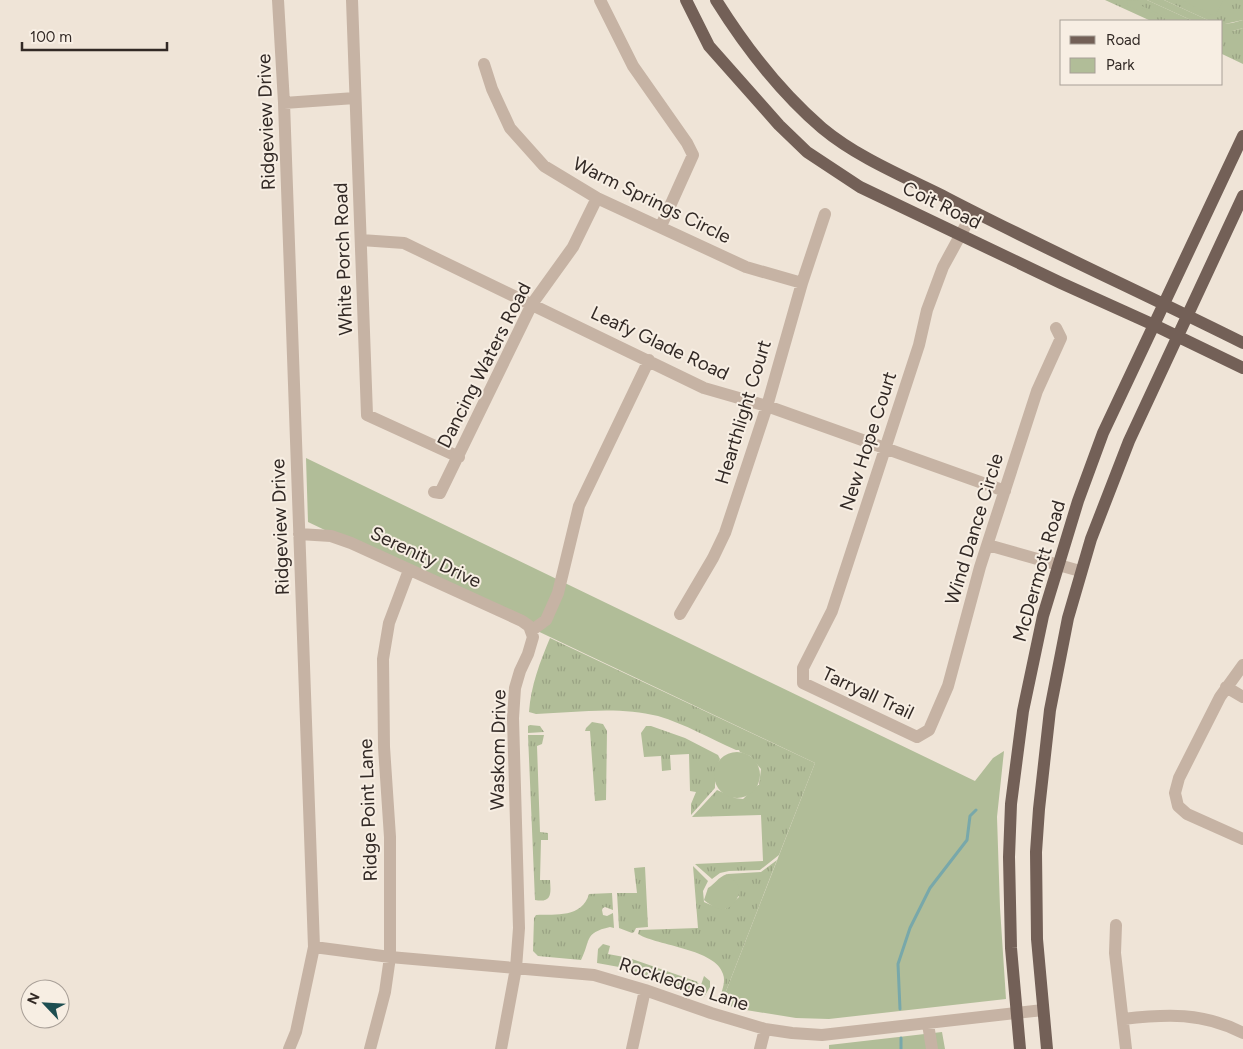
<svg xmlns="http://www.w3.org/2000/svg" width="1243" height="1049" font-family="Figtree,sans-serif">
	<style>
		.grass { fill: url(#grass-tufts) }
		.park { fill: #b1bd98 }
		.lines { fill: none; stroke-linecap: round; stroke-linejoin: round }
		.stream { stroke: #78a8aa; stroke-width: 3 }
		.minor { stroke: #c6b3a4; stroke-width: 12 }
		.major { stroke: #736057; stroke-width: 12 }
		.labels { text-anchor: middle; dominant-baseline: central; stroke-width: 4; stroke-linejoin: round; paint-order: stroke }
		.street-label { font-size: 19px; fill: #322925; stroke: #f7eee3 }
	</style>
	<defs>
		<pattern id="grass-tufts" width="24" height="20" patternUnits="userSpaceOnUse" patternTransform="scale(1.25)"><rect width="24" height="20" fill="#b1bd98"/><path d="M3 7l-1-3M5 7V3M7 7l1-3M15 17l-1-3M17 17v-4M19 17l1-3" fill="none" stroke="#99a283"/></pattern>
	</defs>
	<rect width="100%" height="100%" fill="#efe4d7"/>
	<path class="grass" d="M 1105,0 L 1147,0 L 1193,21 L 1151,21 Z
		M 1164,0 L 1243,0 L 1243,20 L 1225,24 L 1222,24 L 1222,21 L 1210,21 Z
		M 1243,28 L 1243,64 L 1222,54 L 1222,31 L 1233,31 Z
		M 550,638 L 815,763 L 779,855 L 760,870 L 729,871 L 720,873 L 712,879 L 695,864 L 763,861 L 761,815 L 692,817 L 717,790 L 735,798 L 743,799 L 758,785 L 759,785 L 761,769 L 750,756 L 740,752 L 739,750 L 736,750 C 711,739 685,724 658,716 C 619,706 576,712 536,714 L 529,712 C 531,685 540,662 550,638 Z
		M 592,722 L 603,724 L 607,731 L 606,800 L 595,801 L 590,731 L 585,731 L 586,728 Z
		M 530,725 L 540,726 L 544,732 L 528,733 L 528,726 Z
		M 646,726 L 651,726 L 685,738 L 718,755 L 720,759 L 715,770 L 715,788 L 691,815 L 691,804 L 696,792 L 690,791 L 689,754 L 670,755 L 671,770 L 662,771 L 661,756 L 644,757 L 641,733 Z
		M 528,735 L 544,735 L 542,744 L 537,746 L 540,832 L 548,833 L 548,840 L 541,840 L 540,880 L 550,880 C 551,894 552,903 535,900 Z
		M 777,860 L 721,1004 C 718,995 727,985 723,974 C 716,949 658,946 638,934 L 639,930 L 698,928 L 693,866 L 708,881 L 703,891 L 704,902 L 711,905 L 725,909 L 739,897 L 727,874 L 761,872 Z
		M 645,867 L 648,927 L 636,928 L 634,932 L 632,933 L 619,928 L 617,893 L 637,893 L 634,868 Z
		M 612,893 L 613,910 L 605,907 L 603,908 L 602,910 L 603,915 L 607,916 L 613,913 L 614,928 L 610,927 C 583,933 591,941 581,960 L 538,956 L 533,951 L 534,918 L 536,915 C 556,914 582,918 589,894 Z
		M 603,944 L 610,946 L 608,954 L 624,957 L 625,963 L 629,963 L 632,959 L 698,982 L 697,983 L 701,985 L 704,976 L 710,981 L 710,987 L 704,997 L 619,967 L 597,963 L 598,949 Z"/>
	<path class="park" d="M 1125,0 L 1140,1 L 1142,6 L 1174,21 L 1170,21 L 1141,8 L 1137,8 L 1136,10 L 1127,5 L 1128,3 Z
		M 1147,0 L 1164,0 L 1210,21 L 1193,21 Z
		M 1181,0 L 1223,0 L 1215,16 Z
		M 1243,20 L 1243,28 L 1233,31 L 1222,31 L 1222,24 L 1232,23 Z
		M 306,458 L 975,781 L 993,758 L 1004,751 L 997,817 L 1000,908 L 1006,999 L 829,1019 L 796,1018 L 746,1010 L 721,1004 L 815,763 L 308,522 Z
		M714 775a23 23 0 1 1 46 0a23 23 0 1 1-46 0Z
		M 727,874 C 731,878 738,882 739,889 C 741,895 733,908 725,909 C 718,911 709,904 704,900 L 708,888 C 716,883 717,878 727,874 Z
		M 942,1032 L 945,1049 L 829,1049 L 829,1045 Z"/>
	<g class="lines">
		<path class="stream" d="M 900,1009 L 898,964 L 910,928 L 930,888 L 967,840 L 970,816 L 976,810
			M 901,1038 L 901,1049"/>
		<path class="minor" d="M 278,0 L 284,103 L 314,947 L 296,1032 L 289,1049
			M 352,0 L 367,415 L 459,457
			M 600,0 L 633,66 L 687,143 L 693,155 L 661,226
			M 484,64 L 492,89 L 510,128 L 544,166 L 597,198 L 746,267 L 802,283
			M 284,103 L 355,98
			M 973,212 L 943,267 L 927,310 L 919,345 L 832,611 L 803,668 L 803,683 L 917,737 L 929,730 L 948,686 L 980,567 L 1037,391 L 1061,338 L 1056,328
			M 361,240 L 404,243 L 704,388 L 767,406 L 1005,491
			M 434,492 L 440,493 L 532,304 L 573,247 L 597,198
			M 299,534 L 331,536 L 351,543 L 522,621 L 529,626 L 533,637 L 528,654 L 520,671 L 515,688 L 513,718 L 519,928 L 516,968 L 501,1049
			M 988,545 L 1080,571
			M 680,614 L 713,558 L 725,533 L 767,406 L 802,283 L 825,214
			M 531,631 L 546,620 L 558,593 L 579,506 L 649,360
			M 1243,665 L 1220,697 L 1179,778 L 1175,793 L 1178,806 L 1187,814 L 1243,839
			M 1226,687 L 1243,697
			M 1116,925 L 1115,953 L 1126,1049
			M 314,947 L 390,957 L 594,975 L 645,990 L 711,1013 L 765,1029 L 792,1033 L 822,1035 L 1043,1010
			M 1123,1019 C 1166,1014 1203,1012 1243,1033
			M 928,1024 L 932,1049
			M 370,1049 L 385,992 L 390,957 L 390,837 L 384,747 L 383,659 L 389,623 L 409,570
			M 632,1049 L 645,990
			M 760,1049 L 765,1029"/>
		<path class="major" d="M 686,0 L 709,46 L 779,125 L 807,152 L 860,187 L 1061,283 L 1154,325 L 1243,368
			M 716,0 C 746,48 779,91 822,128 C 858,158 905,177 947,198 C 1045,249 1145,294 1243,343
			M 1020,1049 L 1011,948 L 1009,857 L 1011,804 L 1023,711 L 1043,616 L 1078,501 L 1103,433 L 1243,136
			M 1047,1049 L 1037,939 L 1036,852 L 1039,809 L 1050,710 L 1068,618 L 1091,539 L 1129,441 L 1243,196"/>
	</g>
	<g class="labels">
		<g class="street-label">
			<text transform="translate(266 122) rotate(-92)">Ridgeview Drive</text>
			<text transform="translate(652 200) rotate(26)">Warm Springs Circle</text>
			<text transform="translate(942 205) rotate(26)">Coit Road</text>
			<text transform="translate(343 259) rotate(-92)">White Porch Road</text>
			<text transform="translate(660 343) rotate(25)">Leafy Glade Road</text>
			<text transform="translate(484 365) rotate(-63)">Dancing Waters Road</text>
			<text transform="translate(743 412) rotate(-73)">Hearthlight Court</text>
			<text transform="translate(868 441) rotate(-72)">New Hope Court</text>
			<text transform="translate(280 527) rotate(-92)">Ridgeview Drive</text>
			<text transform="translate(974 529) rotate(-73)">Wind Dance Circle</text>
			<text transform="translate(426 557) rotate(25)">Serenity Drive</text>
			<text transform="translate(1039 571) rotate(-74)">McDermott Road</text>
			<text transform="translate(868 693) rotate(25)">Tarryall Trail</text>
			<text transform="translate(498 750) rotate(-89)">Waskom Drive</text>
			<text transform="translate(368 810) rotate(-92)">Ridge Point Lane</text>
			<text transform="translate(684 984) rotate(18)">Rockledge Lane</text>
		</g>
	</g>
	<rect x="1060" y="20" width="162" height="65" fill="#f7eee3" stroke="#a89f97"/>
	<rect x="1070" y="36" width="25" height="8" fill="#736057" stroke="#a89f97"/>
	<text x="1106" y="45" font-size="15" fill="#322925">Road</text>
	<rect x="1070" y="58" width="25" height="15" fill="#b1bd98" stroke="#a89f97"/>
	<text x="1106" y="70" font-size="15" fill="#322925">Park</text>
	<g transform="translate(45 1004) rotate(295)"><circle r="24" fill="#f7eee3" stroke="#a89f97"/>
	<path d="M0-4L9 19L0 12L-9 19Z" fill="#1d4e51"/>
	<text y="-8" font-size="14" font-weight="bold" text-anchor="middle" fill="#322925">N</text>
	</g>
	<path d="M22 42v8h145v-8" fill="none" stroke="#322925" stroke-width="2.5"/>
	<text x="30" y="42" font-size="15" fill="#322925" stroke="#f7eee3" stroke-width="4" paint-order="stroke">100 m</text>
</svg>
